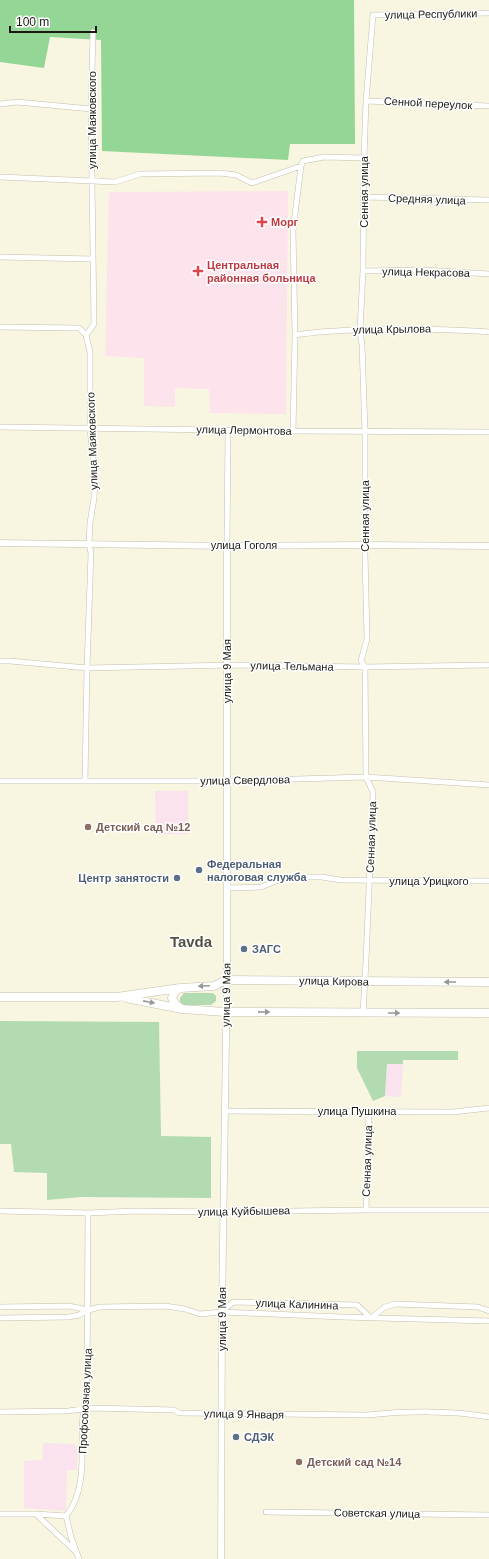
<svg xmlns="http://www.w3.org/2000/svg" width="489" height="1559" font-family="Arial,sans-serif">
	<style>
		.industrial { fill: #fae3ef }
		.medical { fill: #fce3ec }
		.green { fill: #b2dbb2 }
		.forest { fill: #94d695 }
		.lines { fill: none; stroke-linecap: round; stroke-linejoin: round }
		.minor-casing { stroke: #c3bfac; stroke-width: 6 }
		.tertiary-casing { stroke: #c3bfac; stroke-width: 7 }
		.primary-casing { stroke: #c3bfac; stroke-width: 9 }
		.minor { stroke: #fff; stroke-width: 5 }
		.tertiary { stroke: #fff; stroke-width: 6 }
		.primary { stroke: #fff; stroke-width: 8 }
		.oneway { fill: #989894 }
		.health-dot { fill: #e0444e; stroke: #fff; stroke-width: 1.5 }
		.education-dot { fill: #8d6e63; stroke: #fff; stroke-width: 1.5 }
		.service-dot { fill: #5c6f8a; stroke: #fff; stroke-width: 1.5 }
		.labels { text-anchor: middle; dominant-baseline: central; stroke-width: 3; stroke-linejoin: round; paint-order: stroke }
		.street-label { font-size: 11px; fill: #1b1912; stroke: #fff }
		.health-label { font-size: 11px; font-weight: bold; fill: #be3a42; stroke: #fff; text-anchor: start }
		.education-label { font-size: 11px; font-weight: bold; fill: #785e54; stroke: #fff; text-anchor: start }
		.service-label { font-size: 11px; font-weight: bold; fill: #4e5e75; stroke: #fff; text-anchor: start }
		.district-label { font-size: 15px; font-weight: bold; fill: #545141; stroke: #fff }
	</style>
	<rect width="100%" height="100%" fill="#f8f5e1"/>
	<path class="industrial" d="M 155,791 L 188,791 L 188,834 L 156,834 Z
		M 387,1064 L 403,1064 L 401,1097 L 385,1096 Z
		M 43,1443 L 73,1444 L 78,1447 L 77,1470 L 67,1470 L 66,1511 L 24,1508 L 24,1461 L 42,1460 Z"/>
	<path class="medical" d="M 288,191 L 286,414 L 210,413 L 209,389 L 175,388 L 175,407 L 144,406 L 144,358 L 105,356 L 109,192 Z"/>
	<path class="green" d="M 184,993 L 213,993 L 216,996 L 216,1001 L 211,1005 L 183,1005 L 180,1002 L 180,998 Z
		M 0,1021 L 159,1022 L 161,1136 L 211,1137 L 211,1198 L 81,1197 L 47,1200 L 47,1173 L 14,1172 L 11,1144 L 0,1144 Z
		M 357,1051 L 458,1051 L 458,1060 L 403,1060 L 403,1064 L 387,1064 L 385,1096 L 373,1101 L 357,1068 Z"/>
	<path class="forest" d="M 0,0 L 354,0 L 355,144 L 290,144 L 288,160 L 102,151 L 101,40 L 50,37 L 44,68 L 0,62 Z"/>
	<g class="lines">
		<defs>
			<path id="minor" d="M 366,101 L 489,106
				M 0,104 L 17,102 L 91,109
				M 0,177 L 115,182 L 140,174 L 220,173 L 236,175 L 252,183 L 301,166
				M 364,197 L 489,200
				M 0,257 L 93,259
				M 363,271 L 424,270 L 489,274
				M 0,327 L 79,328 L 86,335
				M 295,335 C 325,330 354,330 384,329 C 419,329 454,329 489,332
				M 0,427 L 293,431 L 489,432
				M 293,431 L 295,335 L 293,231 L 301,166 L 303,161 L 324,157 L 364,158
				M 227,546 L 228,430
				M 0,661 L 10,661 L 87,668 L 234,665 L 365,667 L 489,665
				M 85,780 L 87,668 L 91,553 L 89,544 L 90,523 L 94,498 L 95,479 L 90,428 L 90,352 L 86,335 L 94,324 L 91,109 L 93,32
				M 0,781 L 227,781 L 366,777 L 489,785
				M 227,888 L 261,887 L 286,877 L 322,877 L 340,880 L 489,881
				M 363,1013 L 366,961 L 373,792 L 366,777 L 365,667 L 361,661 L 367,639 L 365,553 L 365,431 L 362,345 L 360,330 L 363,271 L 364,158 L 366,101 L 373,15 L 489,13
				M 224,1111 L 453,1112 L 489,1108
				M 366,1210 L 369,1111
				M 0,1211 L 88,1213 L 135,1211 L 216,1212 L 366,1210 L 489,1210
				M 0,1307 L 69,1306 L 88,1310 L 100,1307 L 165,1306 L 185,1309 L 200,1314 L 222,1312 L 233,1302 L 357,1305 L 371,1318 L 385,1307 L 395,1304 L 478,1307 L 489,1311
				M 222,1312 L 342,1317 L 489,1321
				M 0,1318 L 69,1317 L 79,1315 L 88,1310
				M 0,1412 L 68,1411 L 90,1408 L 174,1410 L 179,1413 L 367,1415 C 404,1411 453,1410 489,1417
				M 266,1512 L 489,1515
				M 0,1514 L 36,1514
				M 66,1516 L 36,1514 L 75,1551
				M 79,1559 L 71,1537 L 66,1516 C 85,1493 82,1459 82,1431 C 83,1419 82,1409 87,1398 L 88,1213"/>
			<path id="tertiary" d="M 0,543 L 227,546 L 365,545 L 489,546
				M 221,1559 L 222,1312 L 227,969 L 227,546"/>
			<path id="primary" d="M 180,988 L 175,991 L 172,998 L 175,1004 L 181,1008
				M 0,997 L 117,997 L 180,988 L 214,986 L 226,980 L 489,982
				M 126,998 L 182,1009 L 225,1012 L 489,1013"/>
		</defs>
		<use href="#minor" class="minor-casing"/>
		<use href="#tertiary" class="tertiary-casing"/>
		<use href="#primary" class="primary-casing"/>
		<use href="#minor" class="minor"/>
		<use href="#tertiary" class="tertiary"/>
		<use href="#primary" class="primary"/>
	</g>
	<defs><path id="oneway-solid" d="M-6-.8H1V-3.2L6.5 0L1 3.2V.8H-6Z"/></defs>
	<g class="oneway">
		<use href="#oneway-solid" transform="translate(450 982) rotate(180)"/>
		<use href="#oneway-solid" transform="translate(204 986) rotate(177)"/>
		<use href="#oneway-solid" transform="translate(149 1002) rotate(11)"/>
		<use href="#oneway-solid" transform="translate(264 1012) rotate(1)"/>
		<use href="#oneway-solid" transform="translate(394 1013)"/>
	</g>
	<g class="health-dot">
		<path d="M260 216h4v4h4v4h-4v4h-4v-4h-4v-4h4z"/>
		<path d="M196 265h4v4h4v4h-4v4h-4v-4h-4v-4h4z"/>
	</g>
	<g class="education-dot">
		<circle cx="88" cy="827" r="4"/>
		<circle cx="299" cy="1462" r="4"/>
	</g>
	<g class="service-dot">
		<circle cx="199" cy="870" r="4"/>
		<circle cx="177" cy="878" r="4"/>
		<circle cx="244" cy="949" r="4"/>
		<circle cx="236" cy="1437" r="4"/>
	</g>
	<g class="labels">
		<g class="street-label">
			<text transform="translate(431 14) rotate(-1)">улица Республики</text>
			<text transform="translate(428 103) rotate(3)">Сенной переулок</text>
			<text transform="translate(92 120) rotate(-90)">улица Маяковского</text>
			<text transform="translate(364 192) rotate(-90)">Сенная улица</text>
			<text transform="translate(427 199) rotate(2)">Средняя улица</text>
			<text transform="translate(426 272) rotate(1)">улица Некрасова</text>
			<text transform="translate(392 329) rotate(-1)">улица Крылова</text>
			<text transform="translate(244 430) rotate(1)">улица Лермонтова</text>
			<text transform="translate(92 441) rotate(-92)">улица Маяковского</text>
			<text transform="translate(365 516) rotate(-90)">Сенная улица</text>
			<text x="244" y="545">улица Гоголя</text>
			<text transform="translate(292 666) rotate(1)">улица Тельмана</text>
			<text transform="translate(227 671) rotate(-90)">улица 9 Мая</text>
			<text transform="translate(245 780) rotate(-1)">улица Свердлова</text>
			<text transform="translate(371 837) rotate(-88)">Сенная улица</text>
			<text x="429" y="881">улица Урицкого</text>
			<text transform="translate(334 981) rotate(1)">улица Кирова</text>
			<text transform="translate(226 995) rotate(-89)">улица 9 Мая</text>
			<text x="357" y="1111">улица Пушкина</text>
			<text transform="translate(367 1161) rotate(-88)">Сенная улица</text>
			<text transform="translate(244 1211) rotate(-1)">улица Куйбышева</text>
			<text transform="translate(297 1304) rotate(2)">улица Калинина</text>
			<text transform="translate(222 1319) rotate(-90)">улица 9 Мая</text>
			<text transform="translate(85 1401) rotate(-87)">Профсоюзная улица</text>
			<text transform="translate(244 1414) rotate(1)">улица 9 Января</text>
			<text transform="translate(377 1513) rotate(1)">Советская улица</text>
		</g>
		<g class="health-label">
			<text x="271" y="222">Морг</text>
			<text x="207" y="265">Центральная<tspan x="207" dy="13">районная больница</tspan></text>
		</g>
		<g class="education-label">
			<text x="96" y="827">Детский сад №12</text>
			<text x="307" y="1462">Детский сад №14</text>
		</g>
		<g class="service-label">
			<text x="207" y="864">Федеральная<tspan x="207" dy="13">налоговая служба</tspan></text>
			<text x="169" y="878" text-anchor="end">Центр занятости</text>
			<text x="252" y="949">ЗАГС</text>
			<text x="244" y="1437">СДЭК</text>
		</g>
		<g class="district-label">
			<text x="191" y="941">Tavda</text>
		</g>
	</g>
	<path d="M10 26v6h86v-6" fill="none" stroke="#1b1912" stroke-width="2"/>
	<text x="16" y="26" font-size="12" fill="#1b1912" stroke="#ffffff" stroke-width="3" paint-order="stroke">100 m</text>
</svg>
